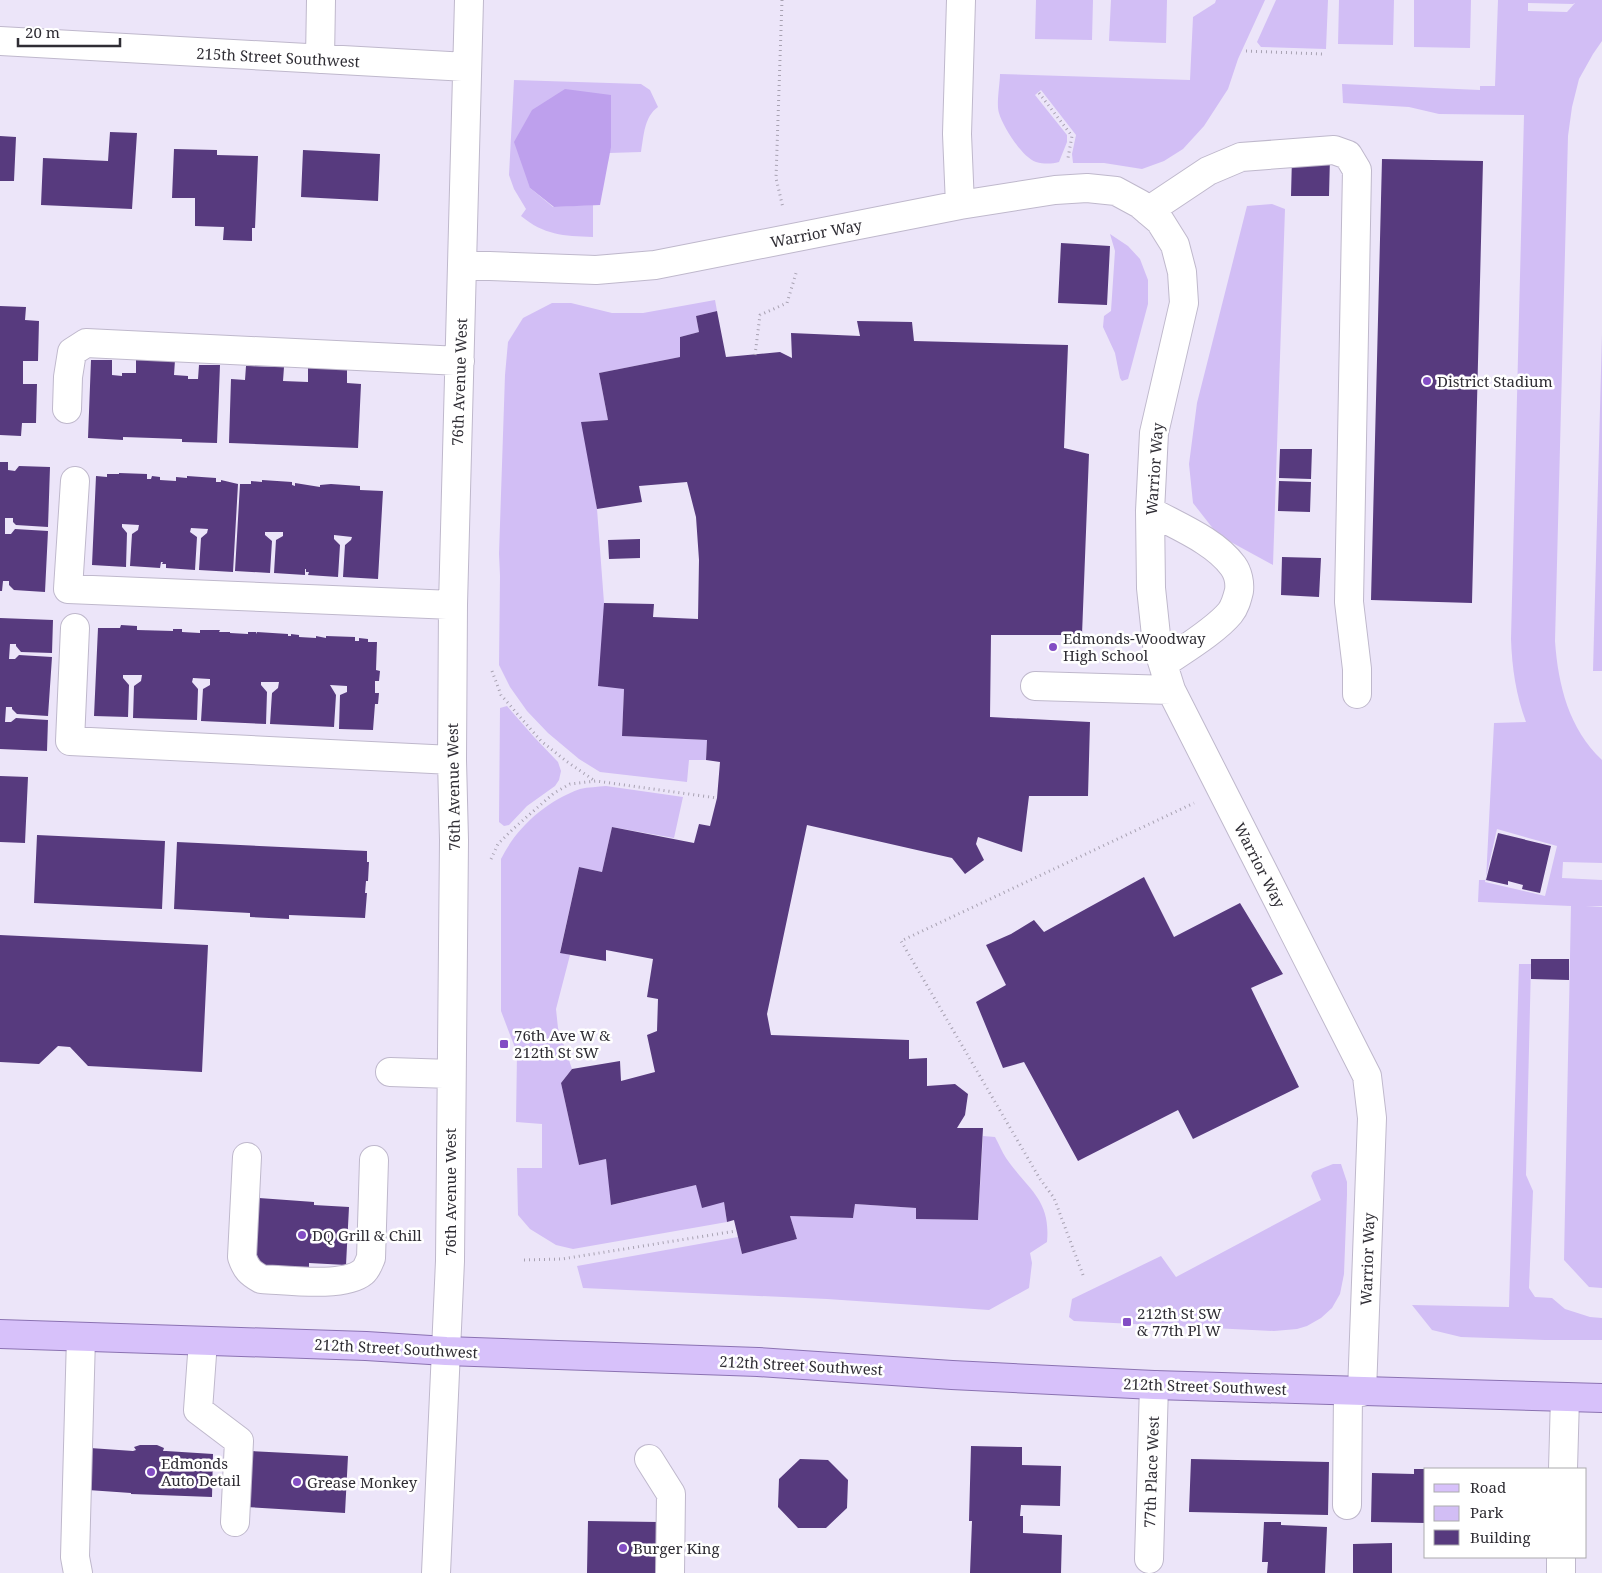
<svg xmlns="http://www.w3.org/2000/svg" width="1602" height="1573" font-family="'Noto Serif',serif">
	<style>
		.green { fill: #d2bef5; fill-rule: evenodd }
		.forest { fill: #bea0ed }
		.building { fill: #573a7e }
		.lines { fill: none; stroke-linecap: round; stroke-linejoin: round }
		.minor-casing { stroke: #bfb8cc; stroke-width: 30 }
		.major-casing { stroke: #8b72b2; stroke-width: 30 }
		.path { stroke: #a8a2b2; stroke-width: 3; stroke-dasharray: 1 4; stroke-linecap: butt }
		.minor { stroke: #fff; stroke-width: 28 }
		.major { stroke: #d7c1fa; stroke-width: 28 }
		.poi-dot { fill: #834dc4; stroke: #fff; stroke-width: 2 }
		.labels { text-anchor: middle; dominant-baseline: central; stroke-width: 5; stroke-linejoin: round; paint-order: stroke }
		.street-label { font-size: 15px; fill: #2f2d34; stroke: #fff }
		.poi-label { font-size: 15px; fill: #2f2d34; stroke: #fff; text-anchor: start }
	</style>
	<rect width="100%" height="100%" fill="#ece5f9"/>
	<path class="green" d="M 1036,0 L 1093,0 L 1092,40 L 1035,39 Z
		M 1111,0 L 1167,0 L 1166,43 L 1109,41 Z
		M 1216,0 L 1265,0 L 1238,59 L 1228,89 L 1204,126 L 1183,149 L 1164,161 L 1142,169 L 1104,163 L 1073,163 L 1072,154 L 1076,135 L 1041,90 L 1035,95 L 1067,135 L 1067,142 L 1059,162 C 1051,164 1044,164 1036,162 C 1022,157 1003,127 999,113 C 996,104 1000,84 1000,74 L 1190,80 L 1193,17 L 1215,3 Z
		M 1276,0 L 1328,0 L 1326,49 L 1261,47 L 1257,42 Z
		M 1339,0 L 1394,0 L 1393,45 L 1338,44 Z
		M 1414,0 L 1471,0 L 1470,48 L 1414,47 Z
		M 1498,0 L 1602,0 L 1602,41 L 1593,54 L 1579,79 L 1572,107 L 1568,136 L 1555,641 C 1558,685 1569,729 1602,760 L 1602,863 L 1563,862 L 1562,878 L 1602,880 L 1602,906 L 1586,906 L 1602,907 L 1602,1288 L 1589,1287 L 1564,1260 L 1571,906 L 1478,902 L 1479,880 L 1486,880 L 1494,723 L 1526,722 C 1516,695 1512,668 1511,639 L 1524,115 L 1439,114 L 1409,107 L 1343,103 L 1342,84 L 1480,90 L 1480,86 L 1495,86 ZM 1528,3 L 1573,4 L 1575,3 L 1567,12 L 1528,11 ZM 1497,829 L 1557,846 L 1545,896 L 1485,882 Z
		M 514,80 L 641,84 L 650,90 L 658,107 C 644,117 644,135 641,152 L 609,153 L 611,95 L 530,188 L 553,207 L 593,205 L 593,237 C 563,236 544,235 521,216 L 526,209 L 514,189 L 509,175 Z
		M 1272,204 L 1285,209 L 1273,565 L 1218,535 L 1193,503 L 1189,464 L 1197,403 L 1247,206 Z
		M 1110,234 L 1128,246 L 1140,259 L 1148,280 L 1148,304 L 1128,379 L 1122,381 L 1120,378 L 1115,353 L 1103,327 L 1104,316 L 1111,311 L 1115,251 Z
		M 715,300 L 717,311 L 696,316 L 699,332 L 680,337 L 680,357 L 599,373 L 608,420 L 582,422 L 597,509 L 604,603 L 624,689 L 622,736 L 707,740 L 706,760 L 689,760 L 687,782 L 600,772 L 579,759 L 548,733 L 527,711 L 510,687 L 499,665 L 500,576 L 499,554 L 505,375 L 508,342 L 523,318 L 552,303 L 571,303 L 612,313 L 643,313 Z
		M 1602,334 L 1602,671 L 1593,671 Z
		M 507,706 L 534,737 L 558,762 L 561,771 L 559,780 L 555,786 L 527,806 L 509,825 L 504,826 L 499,822 L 500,708 Z
		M 606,786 L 683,797 L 674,838 L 612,827 L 602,872 L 579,867 L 560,952 L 570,955 L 556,1009 L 558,1028 L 572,1069 L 561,1083 L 579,1165 L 606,1159 L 612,1205 L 696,1185 L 724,1202 L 727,1222 L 573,1249 L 556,1245 L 530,1229 L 518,1215 L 517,1168 L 542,1168 L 542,1124 L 516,1122 L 517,1053 L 501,1011 L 501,859 C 516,828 546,801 580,789 C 588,787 598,787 606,786 Z
		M 1519,964 L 1531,964 L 1526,1175 L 1533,1191 L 1529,1288 L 1535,1297 L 1552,1298 L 1565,1309 L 1590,1317 L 1602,1318 L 1602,1340 L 1545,1340 L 1461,1337 L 1432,1330 L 1412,1305 L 1509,1307 Z
		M 983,1136 L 995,1137 C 999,1144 1002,1152 1006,1158 C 1028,1190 1051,1199 1047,1242 L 1030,1253 L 1032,1263 L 1029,1288 L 989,1310 L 827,1299 L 583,1288 L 577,1266 L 738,1237 L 742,1254 L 797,1239 L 790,1216 L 853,1218 L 855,1204 L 916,1208 L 917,1219 L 978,1220 Z
		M 1333,1164 L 1341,1164 L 1347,1182 L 1347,1195 L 1344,1274 L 1340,1294 L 1332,1308 L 1321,1318 L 1307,1326 L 1297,1329 L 1274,1331 L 1074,1321 L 1069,1317 L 1072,1299 L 1161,1256 L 1176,1277 L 1321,1200 L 1311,1176 L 1313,1172 Z"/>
	<path class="forest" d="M 565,89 L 611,95 L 611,147 L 600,205 L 554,207 L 530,188 L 514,142 L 532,110 Z"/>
	<path class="building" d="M 110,132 L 137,133 L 132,209 L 41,205 L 43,158 L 108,161 Z
		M 0,136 L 16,137 L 14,181 L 0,181 Z
		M 174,149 L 217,150 L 217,155 L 258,156 L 255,228 L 252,228 L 252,241 L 223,240 L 224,227 L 195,226 L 195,198 L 172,198 Z
		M 303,150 L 380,154 L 378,201 L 301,197 Z
		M 1292,157 L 1330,157 L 1329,196 L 1291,196 Z
		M 1382,159 L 1483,161 L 1472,603 L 1371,600 Z
		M 1061,243 L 1110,246 L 1107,305 L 1058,303 Z
		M 0,306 L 26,307 L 25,320 L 39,321 L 38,361 L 23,361 L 23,384 L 37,384 L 36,423 L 22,423 L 21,436 L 0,435 Z
		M 717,311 L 726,357 L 780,352 L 792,358 L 791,333 L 860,336 L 857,321 L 912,322 L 914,341 L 1068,345 L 1064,448 L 1089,454 L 1082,635 L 991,635 L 990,717 L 1090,722 L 1088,796 L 1029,796 L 1022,852 L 978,837 L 976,844 L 984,860 L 965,874 L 952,858 L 807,825 L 767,1014 L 771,1035 L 909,1040 L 909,1059 L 927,1058 L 927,1086 L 955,1084 L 968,1094 L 965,1115 L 957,1128 L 983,1128 L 978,1220 L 916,1219 L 916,1208 L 855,1204 L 853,1218 L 790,1216 L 797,1239 L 742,1254 L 734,1220 L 727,1222 L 724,1202 L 702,1208 L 696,1185 L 611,1205 L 606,1159 L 579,1165 L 561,1083 L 572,1069 L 620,1061 L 621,1081 L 655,1072 L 647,1035 L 657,1031 L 658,999 L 647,997 L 653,959 L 606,950 L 606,961 L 560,953 L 579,867 L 602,872 L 612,827 L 694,843 L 699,824 L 710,826 L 717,798 L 720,762 L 706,760 L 707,740 L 622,736 L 624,689 L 598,686 L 604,603 L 654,604 L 653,617 L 698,619 L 699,560 L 696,517 L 687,482 L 639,486 L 642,502 L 597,509 L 581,422 L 608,420 L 599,373 L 680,357 L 680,337 L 699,332 L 696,316 Z
		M 136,359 L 175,360 L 174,375 L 188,376 L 188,379 L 198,379 L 199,365 L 220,365 L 217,443 L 182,442 L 182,439 L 123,437 L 123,440 L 88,438 L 91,360 L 112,360 L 112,375 L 122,376 L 122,373 L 136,373 Z
		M 246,366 L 284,367 L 283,381 L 308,382 L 308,368 L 347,369 L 347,383 L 361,384 L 358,448 L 229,443 L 231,379 L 245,380 Z
		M 1280,449 L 1312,449 L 1311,479 L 1279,478 Z
		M 0,462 L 8,462 L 8,470 L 15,471 L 19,466 L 50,467 L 48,527 L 16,525 L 13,522 L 13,518 L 5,518 L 5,534 L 11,534 L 15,529 L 48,531 L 45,592 L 14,590 L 9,585 L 9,581 L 3,581 L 2,591 L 0,591 Z
		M 119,473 L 147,474 L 147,479 L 151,479 L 152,476 L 160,477 L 160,480 L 176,481 L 176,477 L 187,478 L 187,476 L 216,478 L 216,482 L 221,482 L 221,480 L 238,484 L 233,572 L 199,570 L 201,538 L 207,533 L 208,529 L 191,528 L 190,532 L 197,537 L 195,570 L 166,568 L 166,564 L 162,564 L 163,562 L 161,562 L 160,568 L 130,566 L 132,534 L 138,530 L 139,525 L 122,524 L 122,527 L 127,533 L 126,567 L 92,565 L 96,476 L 107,477 L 107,474 L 119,474 Z
		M 262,480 L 292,482 L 292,485 L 295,486 L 295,483 L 320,487 L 320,485 L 331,484 L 360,486 L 360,490 L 383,491 L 378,579 L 343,577 L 345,545 L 351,540 L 352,537 L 334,535 L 334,539 L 340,545 L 338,577 L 308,575 L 309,572 L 306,572 L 306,569 L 305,569 L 305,575 L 274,573 L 276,540 L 283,536 L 283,532 L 265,532 L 265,535 L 272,541 L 270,573 L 235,571 L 240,484 L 251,484 L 251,481 L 262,482 Z
		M 1279,481 L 1311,482 L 1310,512 L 1278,511 Z
		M 640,539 L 640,558 L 609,559 L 608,540 Z
		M 1282,557 L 1321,558 L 1319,597 L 1281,595 Z
		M 0,618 L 53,620 L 52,653 L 21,652 L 16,646 L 16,644 L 10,644 L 9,659 L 15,659 L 19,655 L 52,657 L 48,716 L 17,714 L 12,709 L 12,707 L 6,707 L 5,722 L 11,722 L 16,718 L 48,720 L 47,751 L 0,749 Z
		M 121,625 L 137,626 L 137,630 L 173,631 L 173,629 L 182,629 L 182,632 L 200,633 L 200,630 L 220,630 L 219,632 L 230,632 L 230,633 L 248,634 L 248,632 L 256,632 L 256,634 L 257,632 L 288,634 L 288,636 L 291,636 L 291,634 L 299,635 L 299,637 L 316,638 L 316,636 L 326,638 L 326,636 L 355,637 L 355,641 L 359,641 L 359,638 L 368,639 L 368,642 L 377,642 L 376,670 L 380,671 L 379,681 L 375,681 L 375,693 L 379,693 L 378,704 L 375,704 L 373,730 L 339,729 L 340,695 L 347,692 L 347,686 L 330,685 L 336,695 L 334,727 L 270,724 L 272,693 L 278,688 L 279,682 L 261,682 L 261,685 L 267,692 L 266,724 L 201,721 L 203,689 L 210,685 L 210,679 L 193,678 L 192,682 L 198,689 L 197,720 L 133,718 L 134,686 L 141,681 L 142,675 L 123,675 L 123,678 L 129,685 L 128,717 L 94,716 L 98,628 L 120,628 Z
		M 0,776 L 28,777 L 25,843 L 0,842 Z
		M 1498,833 L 1551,846 L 1540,893 L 1522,889 L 1523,885 L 1508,881 L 1508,885 L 1486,880 Z
		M 37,835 L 165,841 L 162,909 L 34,903 Z
		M 177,842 L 367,851 L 367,862 L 369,862 L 368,881 L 366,881 L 365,893 L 367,893 L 365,918 L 289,915 L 289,919 L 250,917 L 250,913 L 174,909 Z
		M 1144,877 L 1174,937 L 1240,903 L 1283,974 L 1251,988 L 1299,1087 L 1193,1139 L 1178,1110 L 1078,1161 L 1024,1062 L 1003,1068 L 976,1002 L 1006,985 L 986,945 L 1011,934 L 1034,920 L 1044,932 Z
		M 0,935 L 208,945 L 202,1072 L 88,1066 L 70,1047 L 58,1046 L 39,1064 L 0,1062 Z
		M 1531,959 L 1569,959 L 1569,980 L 1531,979 Z
		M 259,1198 L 314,1202 L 314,1205 L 349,1207 L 346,1265 L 309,1263 L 309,1268 L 255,1265 Z
		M 140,1445 L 157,1445 L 164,1448 L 163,1451 L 166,1451 L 213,1454 L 212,1497 L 131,1494 L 131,1493 L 88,1490 L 90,1448 L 133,1451 L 136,1450 L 134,1447 Z
		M 971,1446 L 1022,1447 L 1022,1465 L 1061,1466 L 1060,1506 L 1021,1505 L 1020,1516 L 1023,1516 L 1023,1533 L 1062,1535 L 1061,1573 L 970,1573 L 972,1521 L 969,1521 Z
		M 249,1451 L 348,1456 L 345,1513 L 246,1507 Z
		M 800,1459 L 828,1460 L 848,1480 L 847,1508 L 826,1528 L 798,1528 L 778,1507 L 779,1479 Z
		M 1191,1459 L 1329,1462 L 1328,1515 L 1189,1512 Z
		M 1414,1469 L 1426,1469 L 1426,1523 L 1371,1522 L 1372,1473 L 1414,1474 Z
		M 588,1521 L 658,1522 L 657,1573 L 587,1573 Z
		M 1264,1522 L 1281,1522 L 1281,1525 L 1327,1527 L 1325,1573 L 1267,1573 L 1268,1562 L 1262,1562 Z
		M 1392,1543 L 1392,1573 L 1353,1573 L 1353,1544 Z"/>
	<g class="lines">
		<defs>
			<path id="minor" d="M 0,41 L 467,67
				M 320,59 L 321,0
				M 960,205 L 957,134 L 961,0
				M 1148,211 L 1208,171 L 1241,157 L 1334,150 L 1348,155 L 1357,170 L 1349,602 L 1357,669 L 1357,694
				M 462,265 L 596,270 L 655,265 L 960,205 L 1055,190 L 1087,188 L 1116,191 L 1140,204 L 1160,221 L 1175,245 L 1182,272 L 1184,303 L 1154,433 L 1150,511 L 1151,588 L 1157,645 L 1171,690 L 1367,1076 L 1372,1118 L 1362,1392
				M 67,409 L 68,377 L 72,352 L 86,343 L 460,361
				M 75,481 L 68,589 L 453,605
				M 1150,511 C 1177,526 1215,541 1233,566 C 1238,573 1240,583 1239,591 C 1237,599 1235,607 1230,613 C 1215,631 1183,650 1163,664
				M 75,628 L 70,741 L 452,760
				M 1035,686 L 1171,690
				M 390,1072 L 451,1074
				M 247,1157 L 242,1257 C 246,1269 250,1273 261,1279 C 286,1280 344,1288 363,1272 C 367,1269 369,1262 371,1258 L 374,1160
				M 203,1341 L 198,1410 L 239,1441 L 235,1522
				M 649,1459 L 671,1494 L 670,1573
				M 1563,1469 L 1565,1397
				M 1347,1505 L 1348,1391
				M 1149,1559 L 1154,1385
				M 78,1573 L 75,1557 L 81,1337
				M 436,1573 L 450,1261 L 454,840 L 452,760 L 453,605 L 469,0
				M 1561,1573 L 1561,1557"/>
			<path id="major" d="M 0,1334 L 366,1346 L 446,1351 L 758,1362 L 952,1375 L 1154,1385 L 1602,1398"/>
		</defs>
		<use href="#minor" class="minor-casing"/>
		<use href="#major" class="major-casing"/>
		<path class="path" d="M 782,0 L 776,178 L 783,208
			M 1246,51 L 1322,54
			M 1039,93 L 1072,136 L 1068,158
			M 755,355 L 760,315 L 787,303 L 797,270
			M 492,671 L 501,695 L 541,741 L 566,761 L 595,781
			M 491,859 L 498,844 L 513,829 L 554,793 L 570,784 L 596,781 L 717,798
			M 524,1260 L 562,1259 L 736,1231
			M 1083,1275 L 1054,1198 L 1040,1179 L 901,941 L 1194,803"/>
		<use href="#minor" class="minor"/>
		<use href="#major" class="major"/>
	</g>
	<g class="poi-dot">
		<circle cx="1427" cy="381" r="5"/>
		<circle cx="1053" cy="647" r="5"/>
		<rect x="499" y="1039" width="10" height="10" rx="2.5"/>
		<circle cx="302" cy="1235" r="5"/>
		<rect x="1122" y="1317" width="10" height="10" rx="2.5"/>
		<circle cx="151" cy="1472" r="5"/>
		<circle cx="297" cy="1482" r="5"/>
		<circle cx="623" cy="1548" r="5"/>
	</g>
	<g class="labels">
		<g class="street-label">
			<text transform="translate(278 57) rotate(3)">215th Street Southwest</text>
			<text transform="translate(816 233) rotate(-11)">Warrior Way</text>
			<text transform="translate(459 382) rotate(-88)">76th Avenue West</text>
			<text transform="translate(1154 469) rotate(-86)">Warrior Way</text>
			<text transform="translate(453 787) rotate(-91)">76th Avenue West</text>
			<text transform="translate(1260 865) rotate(63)">Warrior Way</text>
			<text transform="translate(450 1192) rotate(-90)">76th Avenue West</text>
			<text transform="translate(1367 1259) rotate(-88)">Warrior Way</text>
			<text transform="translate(396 1348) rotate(3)">212th Street Southwest</text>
			<text transform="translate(801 1365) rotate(3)">212th Street Southwest</text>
			<text transform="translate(1205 1386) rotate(2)">212th Street Southwest</text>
			<text transform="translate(1151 1472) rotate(-88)">77th Place West</text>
		</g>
		<g class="poi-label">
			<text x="1437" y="381">District Stadium</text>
			<text x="1063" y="638">Edmonds-Woodway<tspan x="1063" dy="17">High School</tspan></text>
			<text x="514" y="1035">76th Ave W &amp;<tspan x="514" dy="17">212th St SW</tspan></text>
			<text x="312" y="1235">DQ Grill &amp; Chill</text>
			<text x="1137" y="1313">212th St SW<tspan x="1137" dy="17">&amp; 77th Pl W</tspan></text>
			<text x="161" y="1463">Edmonds<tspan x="161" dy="17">Auto Detail</tspan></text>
			<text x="307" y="1482">Grease Monkey</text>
			<text x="633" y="1548">Burger King</text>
		</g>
	</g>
	<rect x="1424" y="1468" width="162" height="90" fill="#ffffff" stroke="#acabae"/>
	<rect x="1434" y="1484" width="25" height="8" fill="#d7c1fa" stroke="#acabae"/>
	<text x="1470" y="1493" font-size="15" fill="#2f2d34">Road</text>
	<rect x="1434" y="1506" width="25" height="15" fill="#d2bef5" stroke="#acabae"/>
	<text x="1470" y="1518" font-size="15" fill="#2f2d34">Park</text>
	<rect x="1434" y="1530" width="25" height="15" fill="#573a7e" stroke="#acabae"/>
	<text x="1470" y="1543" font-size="15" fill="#2f2d34">Building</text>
	<path d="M18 38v8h102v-8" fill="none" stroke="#2f2d34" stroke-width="2.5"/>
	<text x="25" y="38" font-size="15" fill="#2f2d34" stroke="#ffffff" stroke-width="4" paint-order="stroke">20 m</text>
</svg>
